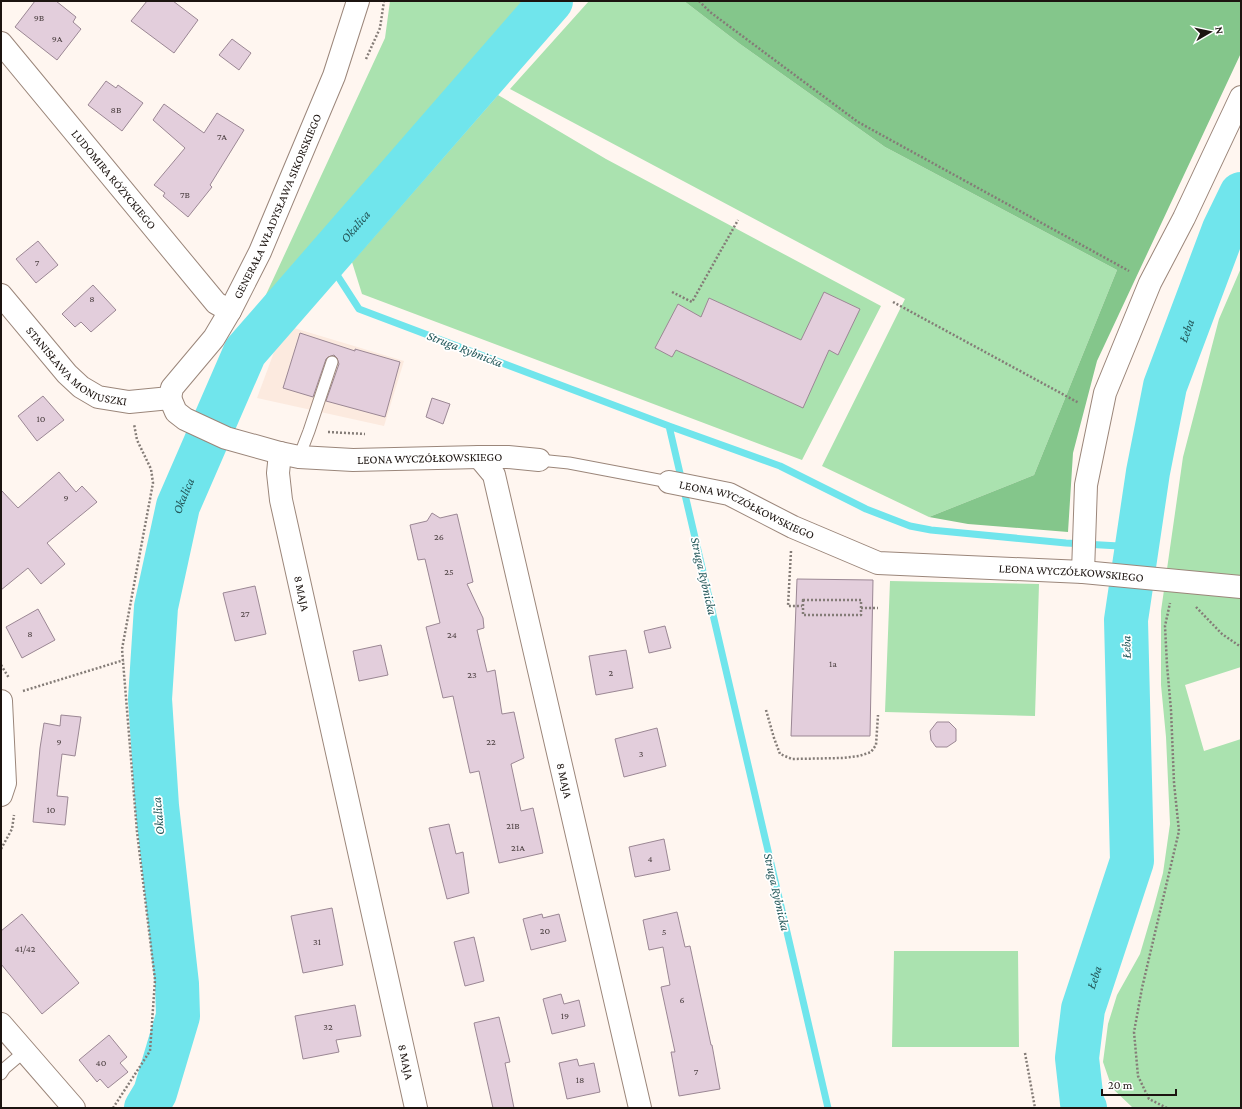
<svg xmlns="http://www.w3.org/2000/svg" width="1242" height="1109" font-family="'Crimson Pro',serif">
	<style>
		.built { fill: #fceadf }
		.green { fill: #aae2af }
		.forest { fill: #84c68b }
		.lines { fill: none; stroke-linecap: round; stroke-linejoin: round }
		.stream { stroke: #70e5ec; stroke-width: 7 }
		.river { stroke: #70e5ec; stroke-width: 44 }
		.building { fill: #e3cedc; stroke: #9b8794 }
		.lane-casing { stroke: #9b867a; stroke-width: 13 }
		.street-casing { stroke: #9b867a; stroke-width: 24 }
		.path { stroke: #847c77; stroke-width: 2.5; stroke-dasharray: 2 2; stroke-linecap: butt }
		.lane { stroke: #fff; stroke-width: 11 }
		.street { stroke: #fff; stroke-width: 22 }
		.labels { text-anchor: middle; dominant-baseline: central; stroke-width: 3.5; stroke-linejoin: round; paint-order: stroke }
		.number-label { font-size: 10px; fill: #4e4243 }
		.street-label { font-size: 12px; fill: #1c1410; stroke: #fff }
		.water-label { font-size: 13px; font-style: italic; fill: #24585a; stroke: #fff }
	</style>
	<rect width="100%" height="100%" fill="#fff6f0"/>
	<path class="built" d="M 284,325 L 404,361 L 384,426 L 257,398 Z"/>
	<path class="green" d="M 390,1 L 531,1 L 518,17 L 257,321 L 257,314 L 385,38 Z
		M 589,1 L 684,1 L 740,44 L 885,147 L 1117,270 L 1034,475 L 929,517 L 822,466 L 905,299 L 510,89 Z
		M 498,95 L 606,159 L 881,306 L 802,460 L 362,294 L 352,262 Z
		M 1241,268 L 1241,667 L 1185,685 L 1204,751 L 1241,739 L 1241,1108 L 1135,1108 L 1132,1107 L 1112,1088 L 1103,1062 L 1108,1024 L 1117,995 L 1140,954 L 1153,910 L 1163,873 L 1170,824 L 1166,737 L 1161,685 L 1161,611 L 1183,457 L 1219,319 Z
		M 890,581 L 1039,584 L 1035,716 L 885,712 Z
		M 894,951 L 1018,951 L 1019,1047 L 892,1047 Z"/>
	<path class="forest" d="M 684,1 L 1241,1 L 1241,53 L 1097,361 L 1073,453 L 1068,532 L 968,524 L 929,517 L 1034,475 L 1117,270 L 885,147 L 740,44 Z"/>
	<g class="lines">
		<path class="stream" d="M 326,258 L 359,309 L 669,426 L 828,1108
			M 669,426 L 780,466 L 866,509 L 910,526 L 931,530 L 1066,543 L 1137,547"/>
		<g class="river">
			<path id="s1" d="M 146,1108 L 155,1093 L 178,1016 L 177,984 L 157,806 L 150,699 L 156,607 L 178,506 L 245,352 L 551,1"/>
			<path id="s2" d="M 1085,1108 L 1082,1103 L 1077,1058 L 1083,1009 L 1132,861 L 1126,620 L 1148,472 L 1165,386 L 1224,229 L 1241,194"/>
		</g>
	</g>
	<path class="building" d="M 35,1 L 56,1 L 76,17 L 73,22 L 81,29 L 57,60 L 15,27 Z
		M 147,1 L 173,1 L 198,20 L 174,53 L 131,21 Z
		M 232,39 L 251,53 L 239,70 L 219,55 Z
		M 106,81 L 116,88 L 118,85 L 143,103 L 122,131 L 88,105 Z
		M 164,104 L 204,133 L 217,113 L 244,130 L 210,185 L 212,187 L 188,217 L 163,196 L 165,193 L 154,185 L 185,148 L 153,120 Z
		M 38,241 L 58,265 L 36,283 L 16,259 Z
		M 93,285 L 116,310 L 91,332 L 81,322 L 75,327 L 62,314 Z
		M 824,292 L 860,309 L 838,355 L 829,350 L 803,408 L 676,350 L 672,357 L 655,348 L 678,304 L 701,317 L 709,298 L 801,340 Z
		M 300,333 L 355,351 L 355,349 L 400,362 L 385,417 L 326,401 L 339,364 L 337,358 L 334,355 L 328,357 L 326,359 L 313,397 L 283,388 Z
		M 43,396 L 64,420 L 37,441 L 18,416 Z
		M 432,398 L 450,404 L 443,424 L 426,417 Z
		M 59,472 L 76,492 L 82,486 L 97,502 L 47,543 L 65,564 L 41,584 L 28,568 L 1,590 L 1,490 L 18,508 Z
		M 432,513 L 440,518 L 457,514 L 473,582 L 467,584 L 483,618 L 484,628 L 477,630 L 487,672 L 495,670 L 502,714 L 514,712 L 524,758 L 511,764 L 521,811 L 533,808 L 543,853 L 499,863 L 479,771 L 470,773 L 453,696 L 443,698 L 426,627 L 440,623 L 425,559 L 418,560 L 410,525 L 427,521 Z
		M 797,579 L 873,580 L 870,736 L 791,736 Z
		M 255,586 L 266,634 L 235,641 L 223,593 Z
		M 38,609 L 55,640 L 22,658 L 6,627 Z
		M 665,626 L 671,648 L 649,653 L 644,631 Z
		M 381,645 L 388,675 L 359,681 L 353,651 Z
		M 626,650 L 633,688 L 596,695 L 589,656 Z
		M 61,715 L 81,717 L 75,756 L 62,754 L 57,796 L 68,797 L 65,825 L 33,822 L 40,748 L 44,723 L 60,726 Z
		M 937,722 L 949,722 L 956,729 L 956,741 L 947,747 L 936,747 L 931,740 L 930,731 Z
		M 657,728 L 666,766 L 624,777 L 615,739 Z
		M 449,824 L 456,854 L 463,852 L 469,893 L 447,899 L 429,828 Z
		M 664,839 L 670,870 L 635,877 L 629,847 Z
		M 332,908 L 343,965 L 303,973 L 291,916 Z
		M 677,912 L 685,947 L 690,946 L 711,1045 L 712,1045 L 720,1089 L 679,1096 L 671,1052 L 675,1052 L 661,987 L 670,985 L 663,947 L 649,950 L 643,920 Z
		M 22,914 L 79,983 L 42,1014 L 1,964 L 1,931 Z
		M 542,914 L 543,918 L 559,914 L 566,941 L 531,950 L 523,919 Z
		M 474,937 L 484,981 L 465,986 L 454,942 Z
		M 561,994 L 564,1004 L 579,1000 L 585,1026 L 552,1034 L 543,999 Z
		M 355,1005 L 361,1036 L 336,1040 L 339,1052 L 303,1059 L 295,1016 Z
		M 499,1017 L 510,1062 L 505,1063 L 514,1108 L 493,1108 L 474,1023 Z
		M 109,1035 L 127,1057 L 120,1063 L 128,1072 L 108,1088 L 100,1079 L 97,1082 L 79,1060 Z
		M 577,1059 L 579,1066 L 594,1063 L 600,1092 L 567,1099 L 559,1063 Z"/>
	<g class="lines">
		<defs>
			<path id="lane" d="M 299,457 L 309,431 L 332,362
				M 539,460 L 569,463 L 669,482
				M 1,1074 L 5,1068 L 25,1051"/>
			<g id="street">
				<path id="s3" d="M 1,43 L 216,303 L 230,311"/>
				<path id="s4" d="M 1,295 L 67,374 L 81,387 L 98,397 L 129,402 L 170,398"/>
				<path id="s5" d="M 170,398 L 172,388 L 214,338 L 230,311 L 260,252 L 334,76 L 358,1"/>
				<path id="s6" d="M 170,398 L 176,412 L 185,419 L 226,438 L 280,453 L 299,457 L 353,460 L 479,457 L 508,457 L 539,460"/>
				<path id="s7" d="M 280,453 L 278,473 L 281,500 L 416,1108"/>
				<path id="s8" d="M 479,457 L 494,475 L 640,1108"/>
				<path id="s9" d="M 669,482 L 729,494 L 793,527 L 878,563 L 1083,572 L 1241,587"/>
				<path d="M 1083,572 L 1086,485 L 1105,393 L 1150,283 L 1184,218 L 1241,97"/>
				<path d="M 1,701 L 5,783 L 1,795"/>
				<path d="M 1,1024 L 74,1108"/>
			</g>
		</defs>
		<use href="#lane" class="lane-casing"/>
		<use href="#street" class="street-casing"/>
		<path class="path" d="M 699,1 L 710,12 L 858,122 L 1129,271
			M 366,59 L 380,28 L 384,1
			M 672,292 L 692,302 L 738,220
			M 893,302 L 1079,403
			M 328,432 L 365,434
			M 791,551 L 788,606 L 802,606
			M 803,600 L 861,600 L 861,615 L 803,615 Z
			M 1196,607 L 1222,634 L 1241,647
			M 861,608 L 878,608
			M 1,665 L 9,678
			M 23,691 L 124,660
			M 766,710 L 774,738 L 780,754 L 792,759 L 843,758 L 859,756 L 871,752 L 876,745 L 878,715
			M 1,849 L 12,829 L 14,815
			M 1025,1053 L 1035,1108
			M 113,1108 L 150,1051 L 155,980 L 137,832 L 122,649 L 153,483 L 151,469 L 137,440 L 134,424
			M 1167,1108 L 1149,1099 L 1138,1076 L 1134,1032 L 1142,988 L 1179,831 L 1174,783 L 1171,710 L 1167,665 L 1165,626 L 1170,603"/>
		<use href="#lane" class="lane"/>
		<use href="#street" class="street"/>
	</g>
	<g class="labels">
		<g class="number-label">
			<text x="39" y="17">9B</text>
			<text x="57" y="38">9A</text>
			<text x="116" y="109">8B</text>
			<text x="222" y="136">7A</text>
			<text x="185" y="194">7B</text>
			<text x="37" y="262">7</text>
			<text x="92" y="298">8</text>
			<text x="41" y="418">10</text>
			<text x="66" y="497">9</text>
			<text x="439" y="536">26</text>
			<text x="449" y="571">25</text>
			<text x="245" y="613">27</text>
			<text x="30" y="633">8</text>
			<text x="452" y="634">24</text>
			<text x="833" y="663">1a</text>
			<text x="611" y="672">2</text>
			<text x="472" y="674">23</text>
			<text x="59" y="741">9</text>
			<text x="491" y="741">22</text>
			<text x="641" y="753">3</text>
			<text x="51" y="809">10</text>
			<text x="513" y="825">21B</text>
			<text x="518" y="847">21A</text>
			<text x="650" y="858">4</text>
			<text x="545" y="930">20</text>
			<text x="664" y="931">5</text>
			<text x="317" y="941">31</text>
			<text x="25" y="948">41/42</text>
			<text x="682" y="999">6</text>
			<text x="565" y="1015">19</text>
			<text x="328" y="1026">32</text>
			<text x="101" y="1062">40</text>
			<text x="696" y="1071">7</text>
			<text x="580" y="1079">18</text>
		</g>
		<g class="street-label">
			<text stroke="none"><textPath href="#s3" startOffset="177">LUDOMIRA RÓŻYCKIEGO</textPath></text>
			<text stroke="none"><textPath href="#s5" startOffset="222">GENERAŁA WŁADYSŁAWA SIKORSKIEGO</textPath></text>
			<text stroke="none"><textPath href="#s4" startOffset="107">STANISŁAWA MONIUSZKI</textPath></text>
			<text stroke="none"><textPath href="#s6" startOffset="278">LEONA WYCZÓŁKOWSKIEGO</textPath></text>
			<text stroke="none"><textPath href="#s9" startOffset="83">LEONA WYCZÓŁKOWSKIEGO</textPath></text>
			<text stroke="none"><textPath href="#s9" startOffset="419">LEONA WYCZÓŁKOWSKIEGO</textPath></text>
			<text stroke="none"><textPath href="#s7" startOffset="143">8 MAJA</textPath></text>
			<text stroke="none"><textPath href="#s8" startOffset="337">8 MAJA</textPath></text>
			<text stroke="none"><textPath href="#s7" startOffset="623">8 MAJA</textPath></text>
		</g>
		<g class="water-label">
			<text stroke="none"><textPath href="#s1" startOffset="947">Okalica</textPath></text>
			<text stroke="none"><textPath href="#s2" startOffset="794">Łeba</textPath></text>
			<text transform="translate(465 349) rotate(21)">Struga Rybnicka</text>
			<text stroke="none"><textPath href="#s1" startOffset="623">Okalica</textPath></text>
			<text transform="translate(704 576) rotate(77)">Struga Rybnicka</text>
			<text transform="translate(1126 647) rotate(-91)">Łeba</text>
			<text transform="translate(158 816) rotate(-95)">Okalica</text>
			<text transform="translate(777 892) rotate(77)">Struga Rybnicka</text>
			<text stroke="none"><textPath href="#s2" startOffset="134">Łeba</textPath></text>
		</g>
	</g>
	<rect width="1242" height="1109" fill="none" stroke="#1c1410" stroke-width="4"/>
	<g transform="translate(1210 32) rotate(81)" stroke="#ffffff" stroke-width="3" paint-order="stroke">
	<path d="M0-3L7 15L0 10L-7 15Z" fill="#1c1410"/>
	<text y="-6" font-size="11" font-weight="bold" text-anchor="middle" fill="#1c1410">N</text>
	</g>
	<path d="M1102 1089v6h74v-6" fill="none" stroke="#1c1410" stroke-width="2"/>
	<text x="1108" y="1089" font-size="12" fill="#1c1410" stroke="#ffffff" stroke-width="3" paint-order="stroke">20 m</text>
</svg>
